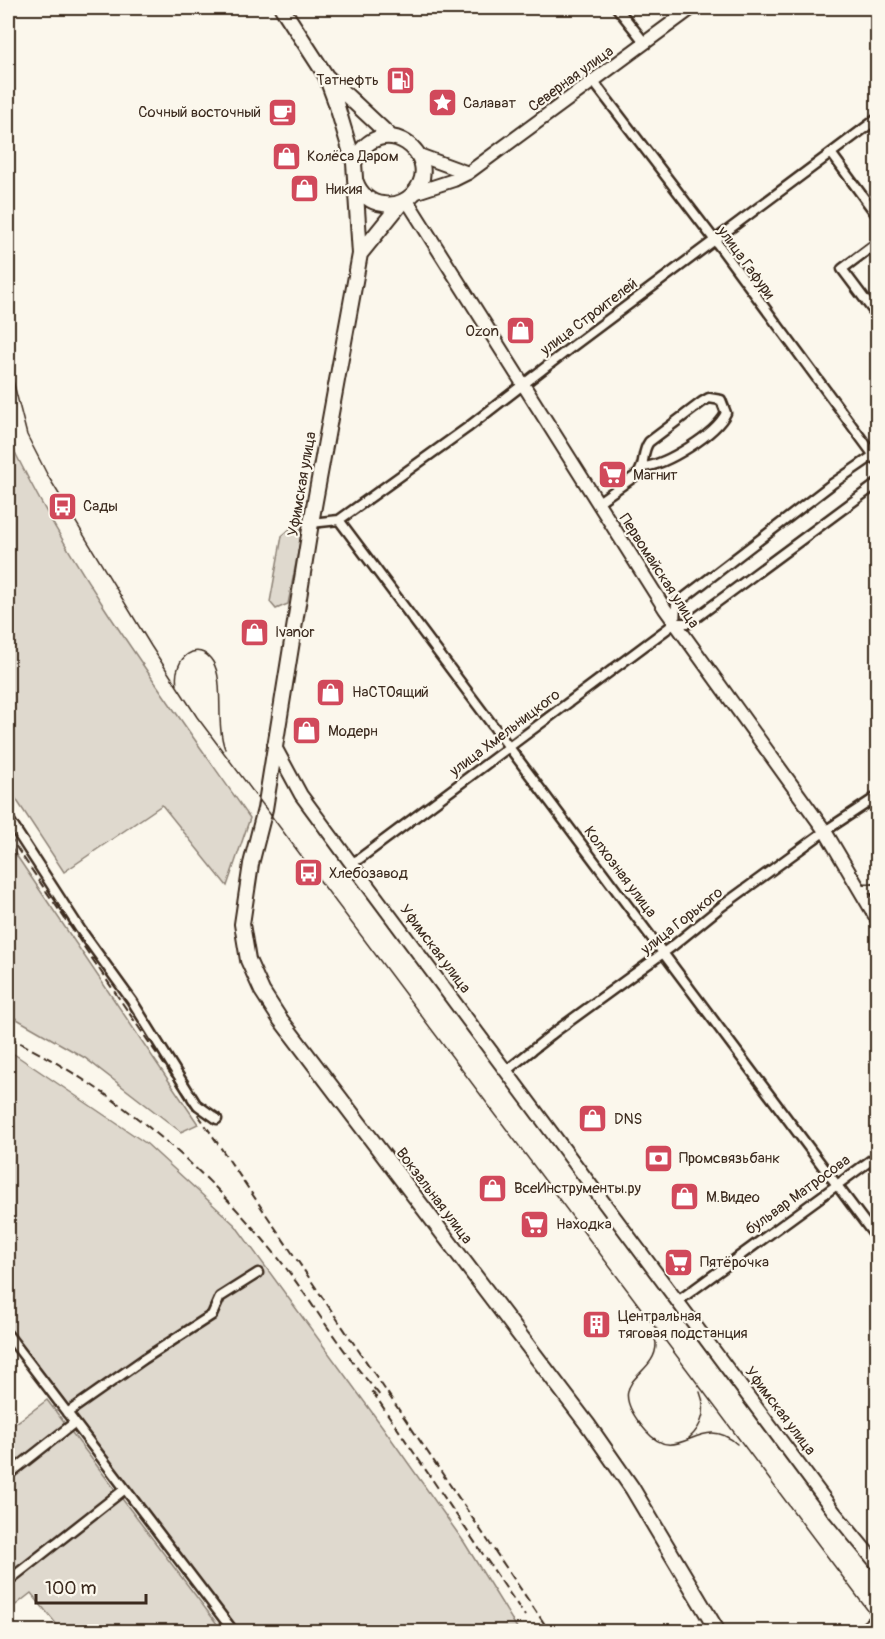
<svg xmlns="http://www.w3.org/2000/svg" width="885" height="1639" font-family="Pangolin,sans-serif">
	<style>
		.green { fill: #dfd9ce; stroke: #8d8276; stroke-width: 1.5 }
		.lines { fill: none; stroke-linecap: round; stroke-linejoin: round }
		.street-casing { stroke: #3b2a1e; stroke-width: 13 }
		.secondary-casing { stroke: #3b2a1e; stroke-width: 16 }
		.primary-casing { stroke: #3b2a1e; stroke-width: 18 }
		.street { stroke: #fbf7ec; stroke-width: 8 }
		.secondary { stroke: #fbf7ec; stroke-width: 12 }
		.primary { stroke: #fbf7ec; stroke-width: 14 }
		.tram { stroke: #3b2a1e; stroke-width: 1.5 }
		.rail { stroke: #3b2a1e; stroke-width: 2; stroke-dasharray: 9 4.5; stroke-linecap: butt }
		.labels { text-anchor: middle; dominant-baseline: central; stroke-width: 4.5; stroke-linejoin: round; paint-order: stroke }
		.street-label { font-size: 15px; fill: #3b2a1e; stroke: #fbf7ec }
		.poi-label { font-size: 15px; fill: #3b2a1e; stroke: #fbf7ec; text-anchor: start }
	</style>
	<rect width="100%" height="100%" fill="#fbf7ec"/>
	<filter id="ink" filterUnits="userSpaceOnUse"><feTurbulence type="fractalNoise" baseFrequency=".0167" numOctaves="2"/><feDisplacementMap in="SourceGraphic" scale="12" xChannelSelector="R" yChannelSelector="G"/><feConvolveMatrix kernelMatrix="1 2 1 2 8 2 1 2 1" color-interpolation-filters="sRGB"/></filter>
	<g filter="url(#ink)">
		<path class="green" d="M 8,438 C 73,574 164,695 250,818 L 227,886 L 162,805 L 64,872 L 8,787 Z
			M 291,528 L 300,529 L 302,532 L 288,604 L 276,609 L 270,602 L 282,536 Z
			M 8,843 L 198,1124 L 181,1132 L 85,1058 L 8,1014 Z
			M 8,1050 L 147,1144 L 235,1225 L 382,1426 L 464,1542 L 519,1631 L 240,1631 L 8,1326 Z
			M 47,1400 L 221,1629 L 221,1632 L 62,1631 L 31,1593 L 8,1611 L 8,1429 Z"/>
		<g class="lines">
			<defs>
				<path id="street" d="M 617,8 L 645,43
					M 593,81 L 720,247 L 878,461
					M 831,153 L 878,217
					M 878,242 L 842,269 L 878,317
					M 597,503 L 638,474 C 646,463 641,453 649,442 L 702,402 L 709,398 L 721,400 L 726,413 C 716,434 666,465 643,467
					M 339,520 L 878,1240
					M 311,523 L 339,520 L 467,428 L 569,349 L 878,118
					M 675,623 L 676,604 L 832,484 L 877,453
					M 8,818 L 80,929 L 132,1001 L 196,1104 L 217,1119
					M 351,863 L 359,859 L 675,623 L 689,623 L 878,483
					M 860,889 L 878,889
					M 506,1071 L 556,1031 L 674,945 L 722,906 L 825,831 L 878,796
					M 678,1301 L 878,1155
					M 8,1335 L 234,1632
					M 67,1413 L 144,1359 L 212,1315 L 220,1297 L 258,1273
					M 8,1475 L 74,1423
					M 8,1581 L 125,1489
					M 859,1632 L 878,1617"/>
				<path id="secondary" d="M 419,155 L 468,173
					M 414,193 L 454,180 L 468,173 L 692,8
					M 406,199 L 665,609 L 825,831 L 878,921
					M 274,745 L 301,795 L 351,863 L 835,1513 L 878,1565"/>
				<path id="primary" d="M 282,8 L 326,76 L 336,103 L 354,163 L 360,254 L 311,523 L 265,809 L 251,864 L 242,924 L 248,960 L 262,991 L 280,1019 L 588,1425 L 632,1488 L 718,1632
					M 327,77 L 390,136
					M 354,163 C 379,105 448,156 413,194 C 405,202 394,206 383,204 C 371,203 360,194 356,182
					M 360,254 L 402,202"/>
			</defs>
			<use href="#street" class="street-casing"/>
			<use href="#secondary" class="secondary-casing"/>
			<use href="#primary" class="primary-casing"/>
			<use href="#street" class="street"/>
			<use href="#secondary" class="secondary"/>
			<use href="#primary" class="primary"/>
			<path class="tram" d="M 8,361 L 27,435 L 48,476 L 151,646 L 197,717 L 878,1624
				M 177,685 C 172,658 198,638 213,662 C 225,682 215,723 225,749
				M 652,1331 C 653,1335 656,1340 656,1344 C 656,1379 599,1377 646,1431 C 679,1469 700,1410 737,1444
				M 689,1438 C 703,1426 707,1409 700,1392"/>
			<path class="rail" d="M 8,835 L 550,1632
				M 8,1037 C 107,1085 196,1159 266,1243 C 296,1278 319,1317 347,1354 C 357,1369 370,1383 381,1397
				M 372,1391 L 525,1616"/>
		</g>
	</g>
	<defs>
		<symbol id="fuel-square" viewBox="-11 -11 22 22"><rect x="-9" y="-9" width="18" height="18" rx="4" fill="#d1495b" stroke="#fbf7ec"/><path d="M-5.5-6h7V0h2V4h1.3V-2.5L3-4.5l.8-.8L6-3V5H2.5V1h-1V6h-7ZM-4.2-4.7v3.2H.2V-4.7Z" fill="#fff"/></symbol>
		<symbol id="sight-square" viewBox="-11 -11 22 22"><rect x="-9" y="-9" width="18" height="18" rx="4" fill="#d1495b" stroke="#fbf7ec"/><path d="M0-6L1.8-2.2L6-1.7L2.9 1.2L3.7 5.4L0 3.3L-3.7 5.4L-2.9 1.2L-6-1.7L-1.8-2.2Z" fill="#fff"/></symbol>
		<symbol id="cafe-square" viewBox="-11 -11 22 22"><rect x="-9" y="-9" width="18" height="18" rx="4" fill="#d1495b" stroke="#fbf7ec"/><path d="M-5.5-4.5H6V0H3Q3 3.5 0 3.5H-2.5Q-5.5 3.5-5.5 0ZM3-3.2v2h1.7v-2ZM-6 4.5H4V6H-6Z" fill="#fff"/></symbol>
		<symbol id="shop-square" viewBox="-11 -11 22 22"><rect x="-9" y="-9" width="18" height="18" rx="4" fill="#d1495b" stroke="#fbf7ec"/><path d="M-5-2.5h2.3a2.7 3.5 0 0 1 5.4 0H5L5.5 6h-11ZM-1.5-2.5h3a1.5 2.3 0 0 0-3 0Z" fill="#fff"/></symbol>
		<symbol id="supermarket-square" viewBox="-11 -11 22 22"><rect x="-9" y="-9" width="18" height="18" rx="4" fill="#d1495b" stroke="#fbf7ec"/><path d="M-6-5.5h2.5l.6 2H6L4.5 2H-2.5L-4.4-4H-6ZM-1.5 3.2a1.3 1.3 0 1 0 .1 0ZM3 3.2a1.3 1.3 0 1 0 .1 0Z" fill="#fff"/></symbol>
		<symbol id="bus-square" viewBox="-11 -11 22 22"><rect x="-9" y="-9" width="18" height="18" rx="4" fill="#d1495b" stroke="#fbf7ec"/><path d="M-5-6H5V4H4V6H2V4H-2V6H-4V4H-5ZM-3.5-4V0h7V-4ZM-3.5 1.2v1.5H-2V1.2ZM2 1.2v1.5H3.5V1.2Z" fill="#fff"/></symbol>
		<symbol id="bank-square" viewBox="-11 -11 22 22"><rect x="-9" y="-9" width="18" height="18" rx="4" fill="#d1495b" stroke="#fbf7ec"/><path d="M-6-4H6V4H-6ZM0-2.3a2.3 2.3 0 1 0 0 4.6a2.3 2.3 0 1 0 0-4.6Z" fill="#fff"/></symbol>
		<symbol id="building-square" viewBox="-11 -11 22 22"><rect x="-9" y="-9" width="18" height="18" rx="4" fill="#d1495b" stroke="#fbf7ec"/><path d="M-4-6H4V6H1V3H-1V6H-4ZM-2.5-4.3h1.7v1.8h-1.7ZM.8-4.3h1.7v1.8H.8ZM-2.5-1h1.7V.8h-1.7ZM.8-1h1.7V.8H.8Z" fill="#fff"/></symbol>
	</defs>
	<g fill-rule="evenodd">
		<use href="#fuel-square" x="384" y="64" width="33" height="33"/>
		<use href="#sight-square" x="426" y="86" width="33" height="33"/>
		<use href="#cafe-square" x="266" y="96" width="33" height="33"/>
		<use href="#shop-square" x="270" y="140" width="33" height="33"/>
		<use href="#shop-square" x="288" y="172" width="33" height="33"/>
		<use href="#shop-square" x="504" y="314" width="33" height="33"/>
		<use href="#supermarket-square" x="596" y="458" width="33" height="33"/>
		<use href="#bus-square" x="46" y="490" width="33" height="33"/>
		<use href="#shop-square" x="238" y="616" width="33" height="33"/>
		<use href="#shop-square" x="314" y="676" width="33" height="33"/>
		<use href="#shop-square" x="290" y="714" width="33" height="33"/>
		<use href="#bus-square" x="292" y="856" width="33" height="33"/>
		<use href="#shop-square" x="576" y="1102" width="33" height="33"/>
		<use href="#bank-square" x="642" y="1142" width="33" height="33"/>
		<use href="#shop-square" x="476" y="1172" width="33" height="33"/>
		<use href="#shop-square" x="668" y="1180" width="33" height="33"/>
		<use href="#supermarket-square" x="518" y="1208" width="33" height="33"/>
		<use href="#supermarket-square" x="662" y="1246" width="33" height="33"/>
		<use href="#building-square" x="580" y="1308" width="33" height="33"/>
	</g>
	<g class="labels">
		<g class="street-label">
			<text transform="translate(571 79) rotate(-36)">Северная улица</text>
			<text transform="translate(746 263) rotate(54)">улица Гафури</text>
			<text transform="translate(589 317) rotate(-37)">улица Строителей</text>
			<text transform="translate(302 484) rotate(-80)">Уфимская улица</text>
			<text transform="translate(659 571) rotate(57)">Первомайская улица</text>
			<text transform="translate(505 733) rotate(-37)">улица Хмельницкого</text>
			<text transform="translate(620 872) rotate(53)">Колхозная улица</text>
			<text transform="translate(682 921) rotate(-38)">улица Горького</text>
			<text transform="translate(435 949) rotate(53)">Уфимская улица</text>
			<text transform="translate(798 1195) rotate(-36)">бульвар Матросова</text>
			<text transform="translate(434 1196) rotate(53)">Вокзальная улица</text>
			<text transform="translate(780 1411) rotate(53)">Уфимская улица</text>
		</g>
		<g class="poi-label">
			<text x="379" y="80" text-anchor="end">Татнефть</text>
			<text x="463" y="103">Салават</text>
			<text x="261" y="112" text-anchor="end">Сочный восточный</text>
			<text x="307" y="156">Колёса Даром</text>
			<text x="325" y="189">Никия</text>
			<text x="499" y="331" text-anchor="end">Ozon</text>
			<text x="633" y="475">Магнит</text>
			<text x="83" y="506">Сады</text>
			<text x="275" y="632">Ivanor</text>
			<text x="352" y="692">НаСТОящий</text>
			<text x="328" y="731">Модерн</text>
			<text x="329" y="873">Хлебозавод</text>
			<text x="614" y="1119">DNS</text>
			<text x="679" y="1158">Промсвязьбанк</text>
			<text x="514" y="1188">ВсеИнструменты.ру</text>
			<text x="706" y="1197">М.Видео</text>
			<text x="556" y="1224">Находка</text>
			<text x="700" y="1262">Пятёрочка</text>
			<text x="618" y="1316">Центральная<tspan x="618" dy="17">тяговая подстанция</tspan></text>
		</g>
	</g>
	<rect width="885" height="1639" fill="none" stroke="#fbf7ec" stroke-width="30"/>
	<rect x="15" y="15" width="855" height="1609" fill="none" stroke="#3b2a1e" stroke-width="2" filter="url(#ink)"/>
	<path d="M36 1594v9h110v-9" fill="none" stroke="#3b2a1e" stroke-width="3"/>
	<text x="45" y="1594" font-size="18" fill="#3b2a1e" stroke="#fbf7ec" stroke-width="4.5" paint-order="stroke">100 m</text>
</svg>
